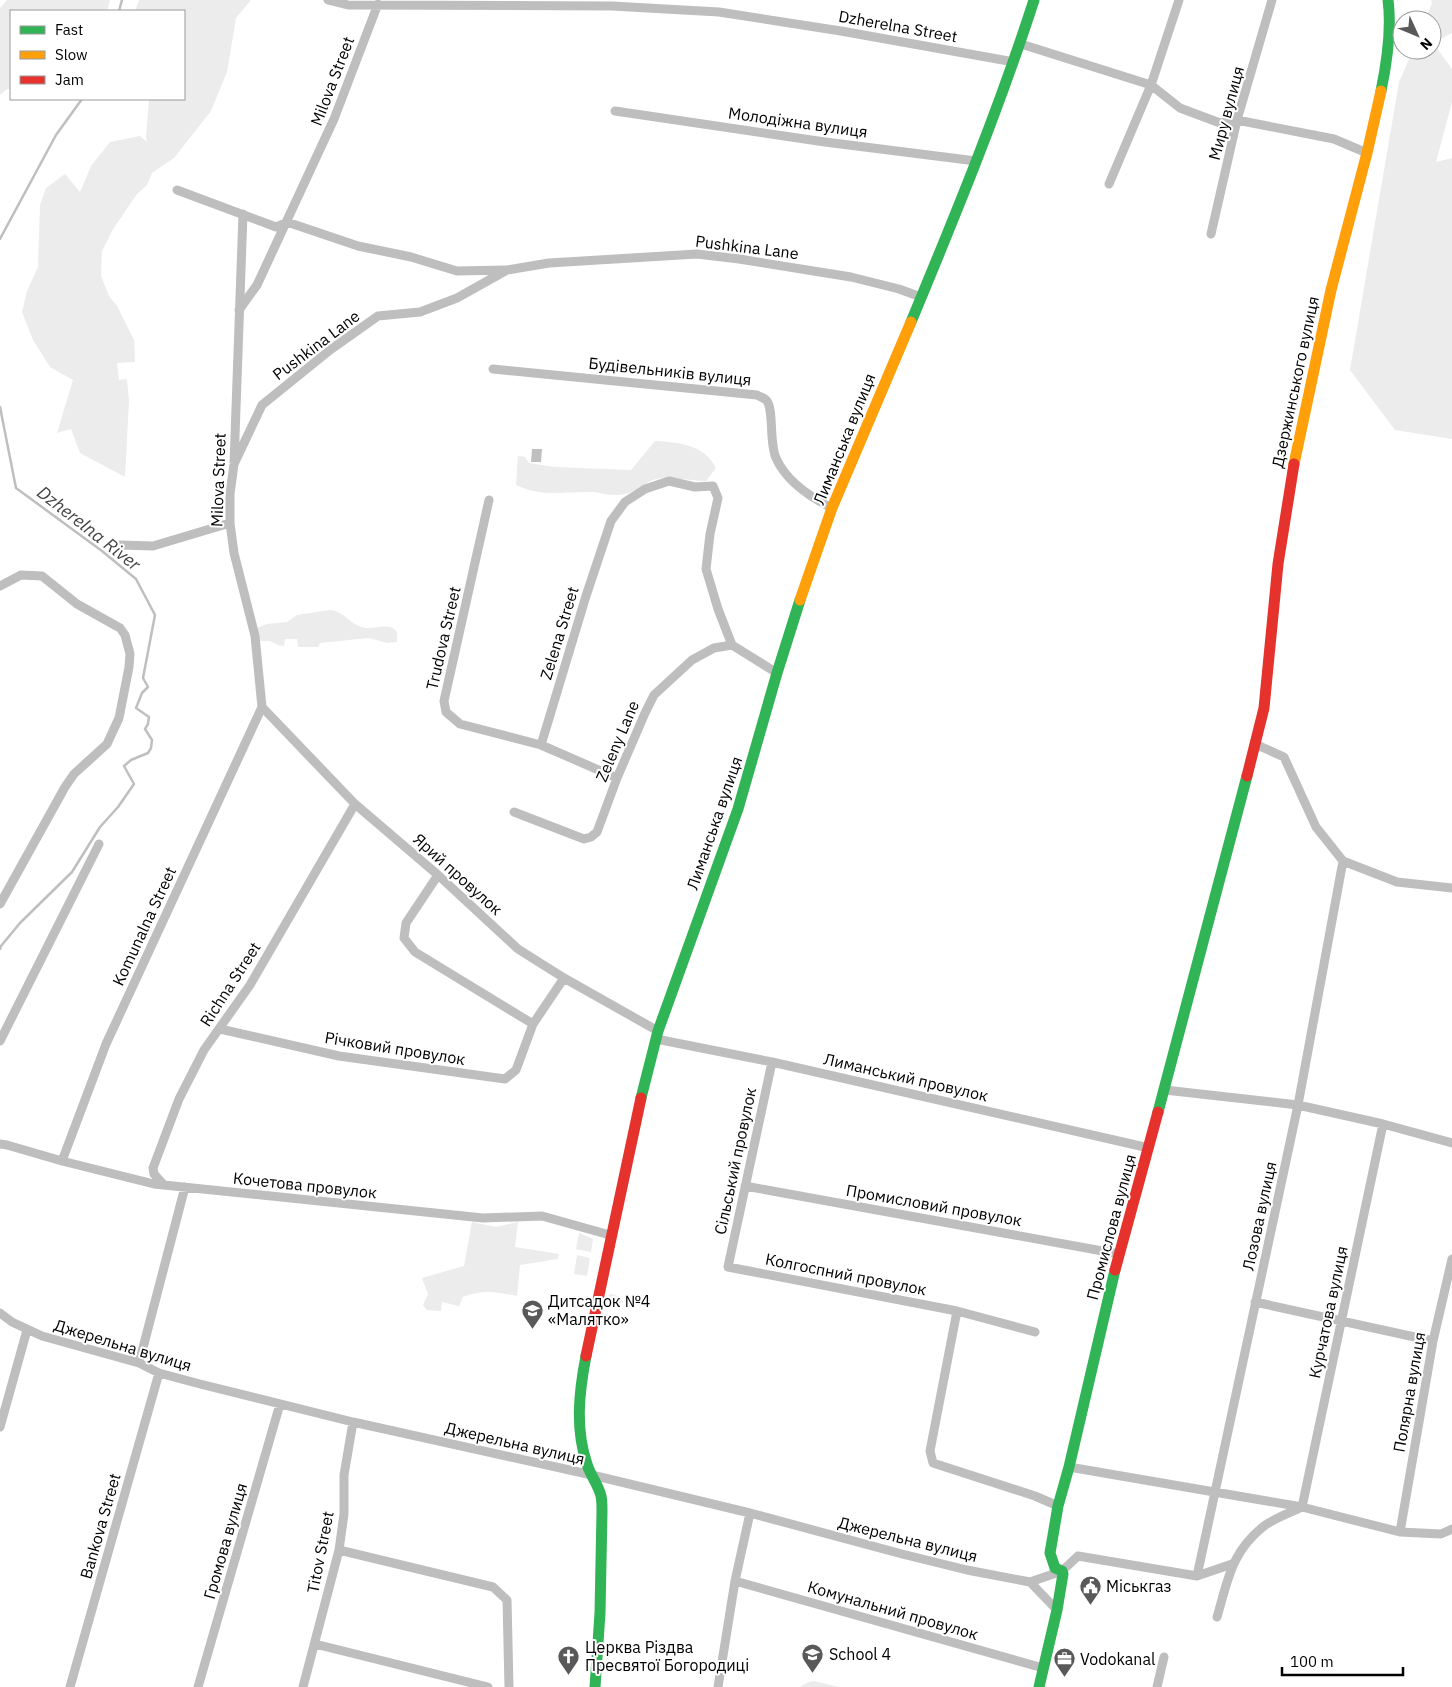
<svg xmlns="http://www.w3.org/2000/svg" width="1452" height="1687" font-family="'IBM Plex Sans',sans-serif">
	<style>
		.green { fill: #ececec }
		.water { fill: #bfbfbf }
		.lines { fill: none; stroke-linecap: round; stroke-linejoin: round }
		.stream { stroke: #bfbfbf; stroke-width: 2.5 }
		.street { stroke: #bebebe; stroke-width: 9 }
		.fast { stroke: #30b455; stroke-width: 11 }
		.slow { stroke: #ff9f0a; stroke-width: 11 }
		.jam { stroke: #e5322d; stroke-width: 11 }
		.labels { text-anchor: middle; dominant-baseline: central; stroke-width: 4; stroke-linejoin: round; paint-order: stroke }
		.street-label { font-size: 16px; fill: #000; stroke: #fff }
		.poi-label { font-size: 16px; fill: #000; stroke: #fff; text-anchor: start }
		.water-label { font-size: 18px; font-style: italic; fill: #444; stroke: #fff }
	</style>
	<rect width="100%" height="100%" fill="#fff"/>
	<path class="green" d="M 7,0 L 110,0 L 107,11 L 11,11 L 11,89 L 7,89 L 0,95 L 0,8 Z
		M 139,0 L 251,0 L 236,18 L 227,72 L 211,111 L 174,158 L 152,173 L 147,185 L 137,194 L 113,229 L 102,251 L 101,276 L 109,296 L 117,306 L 134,340 L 135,362 L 117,363 L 119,380 L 127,379 L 129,401 L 125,477 L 80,453 L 71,429 L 57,433 L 73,380 L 50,367 L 33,340 L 22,312 L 27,291 L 38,267 L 40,205 L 46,188 L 65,174 L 80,192 L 91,166 L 110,142 L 140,136 L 147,142 L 146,137 L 149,99 L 184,99 L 184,11 L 135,11 Z
		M 1431,0 L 1452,0 L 1452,33 L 1433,43 L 1452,69 L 1452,102 L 1436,162 L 1452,158 L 1452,439 L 1395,430 L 1350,370 L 1399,82 L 1413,50 L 1432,50 L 1432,20 L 1425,20 L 1432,3 Z
		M 655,441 C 678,442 705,445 716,468 L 706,481 C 690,481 672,476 656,479 C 645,482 636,492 625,494 C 609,497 605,493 591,492 C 563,491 544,498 516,485 L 518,456 L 525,457 L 529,463 L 555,467 L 631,470 Z
		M 330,610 C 346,612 349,625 366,628 C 377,629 389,622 397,632 L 397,642 L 387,643 L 369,638 L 320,643 L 318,647 L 298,647 L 297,639 L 285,639 L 284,646 L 278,645 L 270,641 L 260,641 L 257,628 L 267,624 L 287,622 L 297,615 Z
		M 472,1222 L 496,1227 L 518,1222 L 515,1247 L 559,1254 L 558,1259 L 520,1265 L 517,1296 C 495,1292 485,1289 463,1297 L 459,1306 L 442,1302 L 441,1311 L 427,1310 L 423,1305 L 428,1294 L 422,1278 L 464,1266 Z
		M 579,1233 L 593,1239 L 591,1252 L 576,1249 Z
		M 577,1255 L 590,1258 L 587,1276 L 574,1274 Z
		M 611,1294 L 622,1297 L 623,1302 L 606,1308 L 609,1295 Z
		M 814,1681 L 839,1687 L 800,1687 L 808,1682 Z"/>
	<path class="water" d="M 532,449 L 542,449 L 541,462 L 531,462 Z"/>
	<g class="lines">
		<path class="stream" d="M 119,11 L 122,0
			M 0,239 L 56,135 L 82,99
			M 0,407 L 16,488 L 102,551 L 136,579 L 155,615 L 143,678 L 148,687 L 142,693 L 136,708 L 149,717 L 148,724 L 145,729 L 152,740 L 151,748 L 148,753 L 131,760 L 124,766 L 134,784 L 118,807 L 100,827 L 72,872 L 20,923 L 1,946 L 0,949"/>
		<path class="street" d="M 328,0 L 348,5 L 612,6 L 719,12 L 841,31 L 1014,62
			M 1021,44 L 1151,85 L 1180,108 L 1220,123 L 1237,120 L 1334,139 L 1367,153
			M 615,111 L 825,142 L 976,161
			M 1109,184 L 1151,85 L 1179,0
			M 177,190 L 276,227 L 287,222
			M 243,214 L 234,464 L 230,494 L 230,523 L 234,553 L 255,636 L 262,707
			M 287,222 L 358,246 L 411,257 L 457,271 L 505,270
			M 1211,234 L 1237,120 L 1272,0
			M 239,310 L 257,285 L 334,119 L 378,4
			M 493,369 L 757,395 C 760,397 765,398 767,401 C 774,411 769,443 776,458 C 786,481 810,497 832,508
			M 234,464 L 262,405 L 330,350 L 378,316 L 420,312 L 457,298 L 507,270 L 549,263 L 697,254 L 739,259 L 851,277 L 899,289 L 921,297
			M 489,500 L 444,701 L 446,712 L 460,724 L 541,745
			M 120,545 L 153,546 L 230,523
			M 0,586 L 21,575 L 42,576 L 77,604 L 120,628 L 125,635 L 130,654 L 129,667 L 119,718 L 107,744 L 74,774 L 65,787 L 0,904
			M 732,645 L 777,673
			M 262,707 L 355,804 L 438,875 L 518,949 L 564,978 L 658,1031
			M 1255,744 L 1284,757 L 1316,827 L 1343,861 L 1397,882 L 1452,888
			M 514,812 L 584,839 L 591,837 L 597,832 L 617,778 L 645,713 L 654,695 L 692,660 L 714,648 L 732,645 L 718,609 L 706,569 L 710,534 L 718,498 L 713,486 L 695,487 L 669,481 L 645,489 L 625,502 L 611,521 L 586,596 L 541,745 L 617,778
			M 438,875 L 406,923 L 404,938 L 415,952 L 533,1024
			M 220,1029 L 339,1056 L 505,1079 L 516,1070 L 533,1024 L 564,978
			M 656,1039 L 772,1062 L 1149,1148
			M 0,1041 L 99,844
			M 772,1062 L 728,1267 L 957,1311 L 1035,1332
			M 1165,1090 L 1298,1105 L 1383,1124 L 1452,1143
			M 0,1144 L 7,1145 L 62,1161 L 154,1184 L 483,1218 L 542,1216 L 610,1235
			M 62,1161 L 106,1044 L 262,707
			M 164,1185 L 154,1174 L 153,1168 L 179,1099 L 204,1050 L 250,985 L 355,804
			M 745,1186 L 1119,1254
			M 1255,1302 L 1433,1341
			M 957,1311 L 930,1451 L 933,1463 L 1035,1496 L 1058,1506
			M 0,1313 L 12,1322 L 42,1336 L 139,1363 L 159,1373 L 200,1384 L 353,1422 L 592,1475 L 750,1513 L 902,1554 L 967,1570 L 1030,1582 L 1062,1571 L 1078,1556 L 1197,1576 L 1232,1564
			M 139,1363 L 185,1187
			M 0,1427 L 27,1330
			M 1069,1467 L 1302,1507 L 1400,1532 L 1441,1534 L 1452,1529
			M 1302,1507 L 1383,1124
			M 1400,1532 L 1433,1341 L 1452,1259
			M 339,1550 L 493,1587 L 507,1600 L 509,1687
			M 1197,1576 L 1298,1105 L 1343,861
			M 735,1581 L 1043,1668
			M 1030,1582 L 1057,1610
			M 1217,1617 C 1228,1580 1231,1552 1264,1526 C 1275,1518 1290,1513 1302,1507
			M 315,1644 L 488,1687
			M 70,1687 L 159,1373
			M 198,1687 L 280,1404
			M 303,1687 L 339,1550 L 344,1514 L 344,1475 L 353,1422
			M 718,1687 L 735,1581 L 750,1513
			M 1157,1687 L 1164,1657"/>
		<path class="fast" d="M 1381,91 C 1387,62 1392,30 1388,0
			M 911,322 C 955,216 999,109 1034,0
			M 641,1098 L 658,1031 L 738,809 L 777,673 L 800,600
			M 1158,1112 L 1247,776
			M 586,1356 C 579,1392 575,1429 587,1464 C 590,1475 598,1484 601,1496 C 602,1500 602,1506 602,1511 L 600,1613 L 595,1687
			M 1039,1687 L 1057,1610 L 1063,1574 L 1062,1571 L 1055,1568 L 1050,1553 L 1058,1506 L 1069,1467 L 1115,1270"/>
		<path class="slow" d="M 1294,464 L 1331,290 L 1367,153 L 1381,91
			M 800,600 L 832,508 L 911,322"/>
		<path class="jam" d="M 1247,776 L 1264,708 L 1278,564 L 1294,464
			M 1115,1270 L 1158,1112
			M 586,1356 L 641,1098"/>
	</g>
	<defs>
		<symbol id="school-pin" viewBox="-11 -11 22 30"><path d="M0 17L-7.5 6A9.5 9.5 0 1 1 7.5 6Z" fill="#595959" stroke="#fff"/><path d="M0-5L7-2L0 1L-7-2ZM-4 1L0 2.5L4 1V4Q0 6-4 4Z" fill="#fff"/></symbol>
		<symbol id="civic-pin" viewBox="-11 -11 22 30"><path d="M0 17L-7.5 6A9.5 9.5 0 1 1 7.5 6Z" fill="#595959" stroke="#fff"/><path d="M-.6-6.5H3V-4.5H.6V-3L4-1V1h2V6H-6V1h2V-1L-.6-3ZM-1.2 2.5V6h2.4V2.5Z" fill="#fff"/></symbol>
		<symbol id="church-pin" viewBox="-11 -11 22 30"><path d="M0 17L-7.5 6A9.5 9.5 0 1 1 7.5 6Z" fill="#595959" stroke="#fff"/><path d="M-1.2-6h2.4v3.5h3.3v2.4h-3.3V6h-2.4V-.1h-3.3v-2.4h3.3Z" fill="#fff"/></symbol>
		<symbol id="office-pin" viewBox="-11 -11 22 30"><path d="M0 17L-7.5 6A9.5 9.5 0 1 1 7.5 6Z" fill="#595959" stroke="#fff"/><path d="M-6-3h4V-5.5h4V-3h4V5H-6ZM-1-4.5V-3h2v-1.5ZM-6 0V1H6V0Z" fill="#fff"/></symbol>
	</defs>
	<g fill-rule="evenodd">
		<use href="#school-pin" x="520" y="1298" width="25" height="34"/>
		<use href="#civic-pin" x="1078" y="1574" width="25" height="34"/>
		<use href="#school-pin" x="800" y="1642" width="25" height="34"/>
		<use href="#church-pin" x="556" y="1644" width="25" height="34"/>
		<use href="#office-pin" x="1052" y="1646" width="25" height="34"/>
	</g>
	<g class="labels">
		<g class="street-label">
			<text transform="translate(898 26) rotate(10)">Dzherelna Street</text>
			<text transform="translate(332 81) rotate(-69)">Milova Street</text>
			<text transform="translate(1226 113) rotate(-75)">Миру вулиця</text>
			<text transform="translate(798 122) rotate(8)">Молодіжна вулиця</text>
			<text transform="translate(747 247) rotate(7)">Pushkina Lane</text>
			<text transform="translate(316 345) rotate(-37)">Pushkina Lane</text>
			<text transform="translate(670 371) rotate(6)">Будівельників вулиця</text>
			<text transform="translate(1295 382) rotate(-78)">Дзержинського вулиця</text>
			<text transform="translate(844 439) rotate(-68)">Лиманська вулиця</text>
			<text transform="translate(218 480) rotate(-88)">Milova Street</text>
			<text transform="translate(559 633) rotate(-73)">Zelena Street</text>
			<text transform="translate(443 638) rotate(-77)">Trudova Street</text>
			<text transform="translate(617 741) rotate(-67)">Zeleny Lane</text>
			<text transform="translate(714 823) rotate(-71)">Лиманська вулиця</text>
			<text transform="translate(458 874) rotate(42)">Ярий провулок</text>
			<text transform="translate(144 926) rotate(-65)">Komunalna Street</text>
			<text transform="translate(230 984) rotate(-57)">Richna Street</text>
			<text transform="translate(395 1048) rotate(9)">Річковий провулок</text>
			<text transform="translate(906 1077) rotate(13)">Лиманський провулок</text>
			<text transform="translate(735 1161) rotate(-78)">Сільський провулок</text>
			<text transform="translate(305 1185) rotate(6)">Кочетова провулок</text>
			<text transform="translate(934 1205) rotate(10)">Промисловий провулок</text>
			<text transform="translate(1259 1216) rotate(-78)">Лозова вулиця</text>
			<text transform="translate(1111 1227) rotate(-75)">Промислова вулиця</text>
			<text transform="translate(846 1274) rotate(11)">Колгоспний провулок</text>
			<text transform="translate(1328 1312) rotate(-78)">Курчатова вулиця</text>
			<text transform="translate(123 1345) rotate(17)">Джерельна вулиця</text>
			<text transform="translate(1409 1392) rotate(-80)">Полярна вулиця</text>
			<text transform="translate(515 1443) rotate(13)">Джерельна вулиця</text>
			<text transform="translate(100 1526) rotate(-74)">Bankova Street</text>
			<text transform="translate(908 1539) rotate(14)">Джерельна вулиця</text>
			<text transform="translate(225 1541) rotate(-74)">Громова вулиця</text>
			<text transform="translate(320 1552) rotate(-79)">Titov Street</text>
			<text transform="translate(893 1610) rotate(16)">Комунальний провулок</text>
		</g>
		<g class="poi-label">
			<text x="548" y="1301">Дитсадок №4<tspan x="548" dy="18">«Малятко»</tspan></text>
			<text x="1106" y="1586">Міськгаз</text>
			<text x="585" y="1647">Церква Різдва<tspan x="585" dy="18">Пресвятої Богородиці</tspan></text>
			<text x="829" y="1654">School 4</text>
			<text x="1080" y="1659">Vodokanal</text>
		</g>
		<g class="water-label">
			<text transform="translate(89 528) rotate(38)">Dzherelna River</text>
		</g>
	</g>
	<rect x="10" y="10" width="175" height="90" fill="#ffffff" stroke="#999999"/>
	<rect x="20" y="26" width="25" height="8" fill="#30b455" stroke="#999999"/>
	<text x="55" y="35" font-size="15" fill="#000000">Fast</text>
	<rect x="20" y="51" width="25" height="8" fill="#ff9f0a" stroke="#999999"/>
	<text x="55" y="60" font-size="15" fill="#000000">Slow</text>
	<rect x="20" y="76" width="25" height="8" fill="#e5322d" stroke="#999999"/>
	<text x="55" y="85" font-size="15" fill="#000000">Jam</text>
	<g transform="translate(1417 35) rotate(134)"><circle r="24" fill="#ffffff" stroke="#999999"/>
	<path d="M0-4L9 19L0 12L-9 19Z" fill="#595959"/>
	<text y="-8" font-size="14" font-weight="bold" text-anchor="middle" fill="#000000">N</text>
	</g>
	<path d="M1282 1667v8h121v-8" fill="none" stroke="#000000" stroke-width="2.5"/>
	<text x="1290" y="1667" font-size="15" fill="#000000" stroke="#ffffff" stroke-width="4" paint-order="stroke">100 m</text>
</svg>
